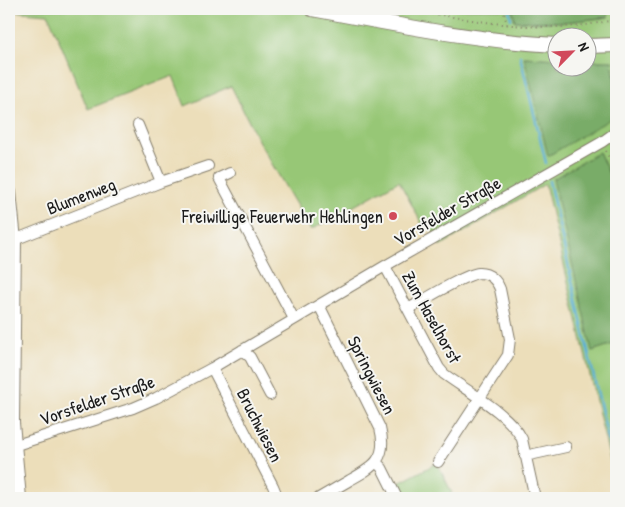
<svg xmlns="http://www.w3.org/2000/svg" width="625" height="507" font-family="'Patrick Hand',sans-serif">
	<style>
		.green { fill: #97c776; stroke: #5a7249 }
		.forest { fill: #79ac67; stroke: #4a6442 }
		.lines { fill: none; stroke-linecap: round; stroke-linejoin: round }
		.stream { stroke: #57add3; stroke-width: 2.5 }
		.minor-casing { stroke: #847d6b; stroke-width: 12 }
		.major-casing { stroke: #847d6b; stroke-width: 16 }
		.path { stroke: #847d6b; stroke-width: 2; stroke-dasharray: 1 4; stroke-linecap: butt }
		.minor { stroke: #fff; stroke-width: 10 }
		.major { stroke: #fff; stroke-width: 14 }
		.poi-dot { fill: #d1495b; stroke: #f6f6f2; stroke-width: 2 }
		.labels { text-anchor: middle; dominant-baseline: central; stroke-width: 4; stroke-linejoin: round; paint-order: stroke }
		.street-label { font-size: 18px; fill: #1c1c1c; stroke: #f6f6f2 }
		.poi-label { font-size: 18px; fill: #1c1c1c; stroke: #f6f6f2; text-anchor: end }
	</style>
	<rect width="100%" height="100%" fill="#f6f6f2"/>
	<filter id="ink" filterUnits="userSpaceOnUse"><feTurbulence type="fractalNoise" baseFrequency=".02" numOctaves="2"/><feDisplacementMap in="SourceGraphic" scale="10" xChannelSelector="R" yChannelSelector="G"/><feConvolveMatrix kernelMatrix="1 2 1 2 8 2 1 2 1" color-interpolation-filters="sRGB"/></filter>
	<filter id="wash" filterUnits="userSpaceOnUse"><feTurbulence type="fractalNoise" baseFrequency=".0096" numOctaves="4" result="noise"/><feDisplacementMap in="SourceGraphic" scale="20" xChannelSelector="R" yChannelSelector="G"/><feGaussianBlur stdDeviation="1.12" result="paint"/><feColorMatrix in="noise" values="0 0 0 0 0 0 0 0 0 0 0 0 0 0 0 0 0 1.4 0 .05"/><feComposite in="paint" operator="in"/></filter>
	<g filter="url(#wash)">
		<rect width="100%" height="100%" fill="#ecdeba"/>
		<path class="green" d="M 9,9 L 512,9 L 515,21 C 546,23 576,22 608,17 L 607,9 L 616,9 L 616,89 L 612,61 L 588,61 L 588,38 L 558,38 L 557,59 L 524,57 L 607,121 L 616,111 L 616,142 L 609,147 L 616,162 L 616,189 L 599,152 L 592,351 L 616,343 L 616,486 L 545,184 L 440,246 L 430,225 L 424,228 L 399,181 L 311,230 L 259,142 L 231,86 L 185,106 L 173,76 L 88,109 L 48,14 L 9,11 Z
			M 437,463 L 452,493 L 443,498 L 402,498 L 395,485 Z"/>
		<path class="forest" d="M 512,9 L 607,9 L 608,17 L 565,22 L 515,21 Z
			M 524,57 L 557,59 L 558,68 L 588,68 L 588,61 L 612,61 L 616,89 L 615,114 L 607,121 L 548,156 Z
			M 599,152 L 616,189 L 616,343 L 592,351 L 553,179 Z"/>
		<g class="lines">
			<path class="stream" d="M 509,9 L 511,19
				M 520,56 L 546,163
				M 549,181 L 616,473"/>
		</g>
	</g>
	<g filter="url(#ink)">
		<g class="lines">
			<defs>
				<path id="minor" d="M 138,125 L 161,182
					M 230,173 L 219,178 L 294,319
					M 14,240 L 161,182 L 208,166
					M 385,266 L 439,368 L 444,374 C 467,391 510,414 522,439 L 535,498
					M 319,305 L 380,428 C 388,458 374,467 350,480 C 340,486 329,492 319,498
					M 408,309 C 422,301 465,274 479,273 C 490,273 497,281 500,289 L 510,339 L 508,355 L 438,462
					M 242,350 L 250,357 L 270,395
					M 212,368 L 273,486 L 278,498
					M 13,446 L 133,408 L 156,398 L 212,368 L 385,266 L 602,142 L 616,132
					M 525,456 L 566,447
					M 376,462 L 382,468 L 397,498"/>
				<path id="major" d="M 312,9 C 393,24 475,41 558,45
					M 588,46 L 616,45
					M 9,192 L 14,240 L 12,423 L 19,498"/>
			</defs>
			<use href="#minor" class="minor-casing"/>
			<use href="#major" class="major-casing"/>
			<path class="path" d="M 408,9 C 463,19 520,30 576,26 C 589,25 602,22 615,20
				M 503,9 L 507,24
				M 613,9 L 616,34
				M 606,151 L 616,173
				M 448,498 L 451,497 L 452,498"/>
			<use href="#minor" class="minor"/>
			<use href="#major" class="major"/>
		</g>
	</g>
	<circle class="poi-dot" cx="393" cy="216" r="5"/>
	<g class="labels">
		<g class="street-label">
			<text transform="translate(81 196) rotate(-21)">Blumenweg</text>
			<text transform="translate(447 211) rotate(-30)">Vorsfelder Straße</text>
			<text transform="translate(432 317) rotate(61)">Zum Haselhorst</text>
			<text transform="translate(372 375) rotate(63)">Springwiesen</text>
			<text transform="translate(97 400) rotate(-19)">Vorsfelder Straße</text>
			<text transform="translate(260 425) rotate(63)">Bruchwiesen</text>
		</g>
		<g class="poi-label">
			<text x="383" y="216">Freiwillige Feuerwehr Hehlingen</text>
		</g>
	</g>
	<rect width="625" height="507" fill="none" stroke="#f6f6f2" stroke-width="30"/>
	<g transform="translate(572 52) rotate(66)"><circle r="24" fill="#f6f6f2" stroke="#9f9f9c"/>
	<path d="M0-4L9 19L0 12L-9 19Z" fill="#d1495b"/>
	<text y="-8" font-size="14" font-weight="bold" text-anchor="middle" fill="#1c1c1c">N</text>
	</g>
</svg>
